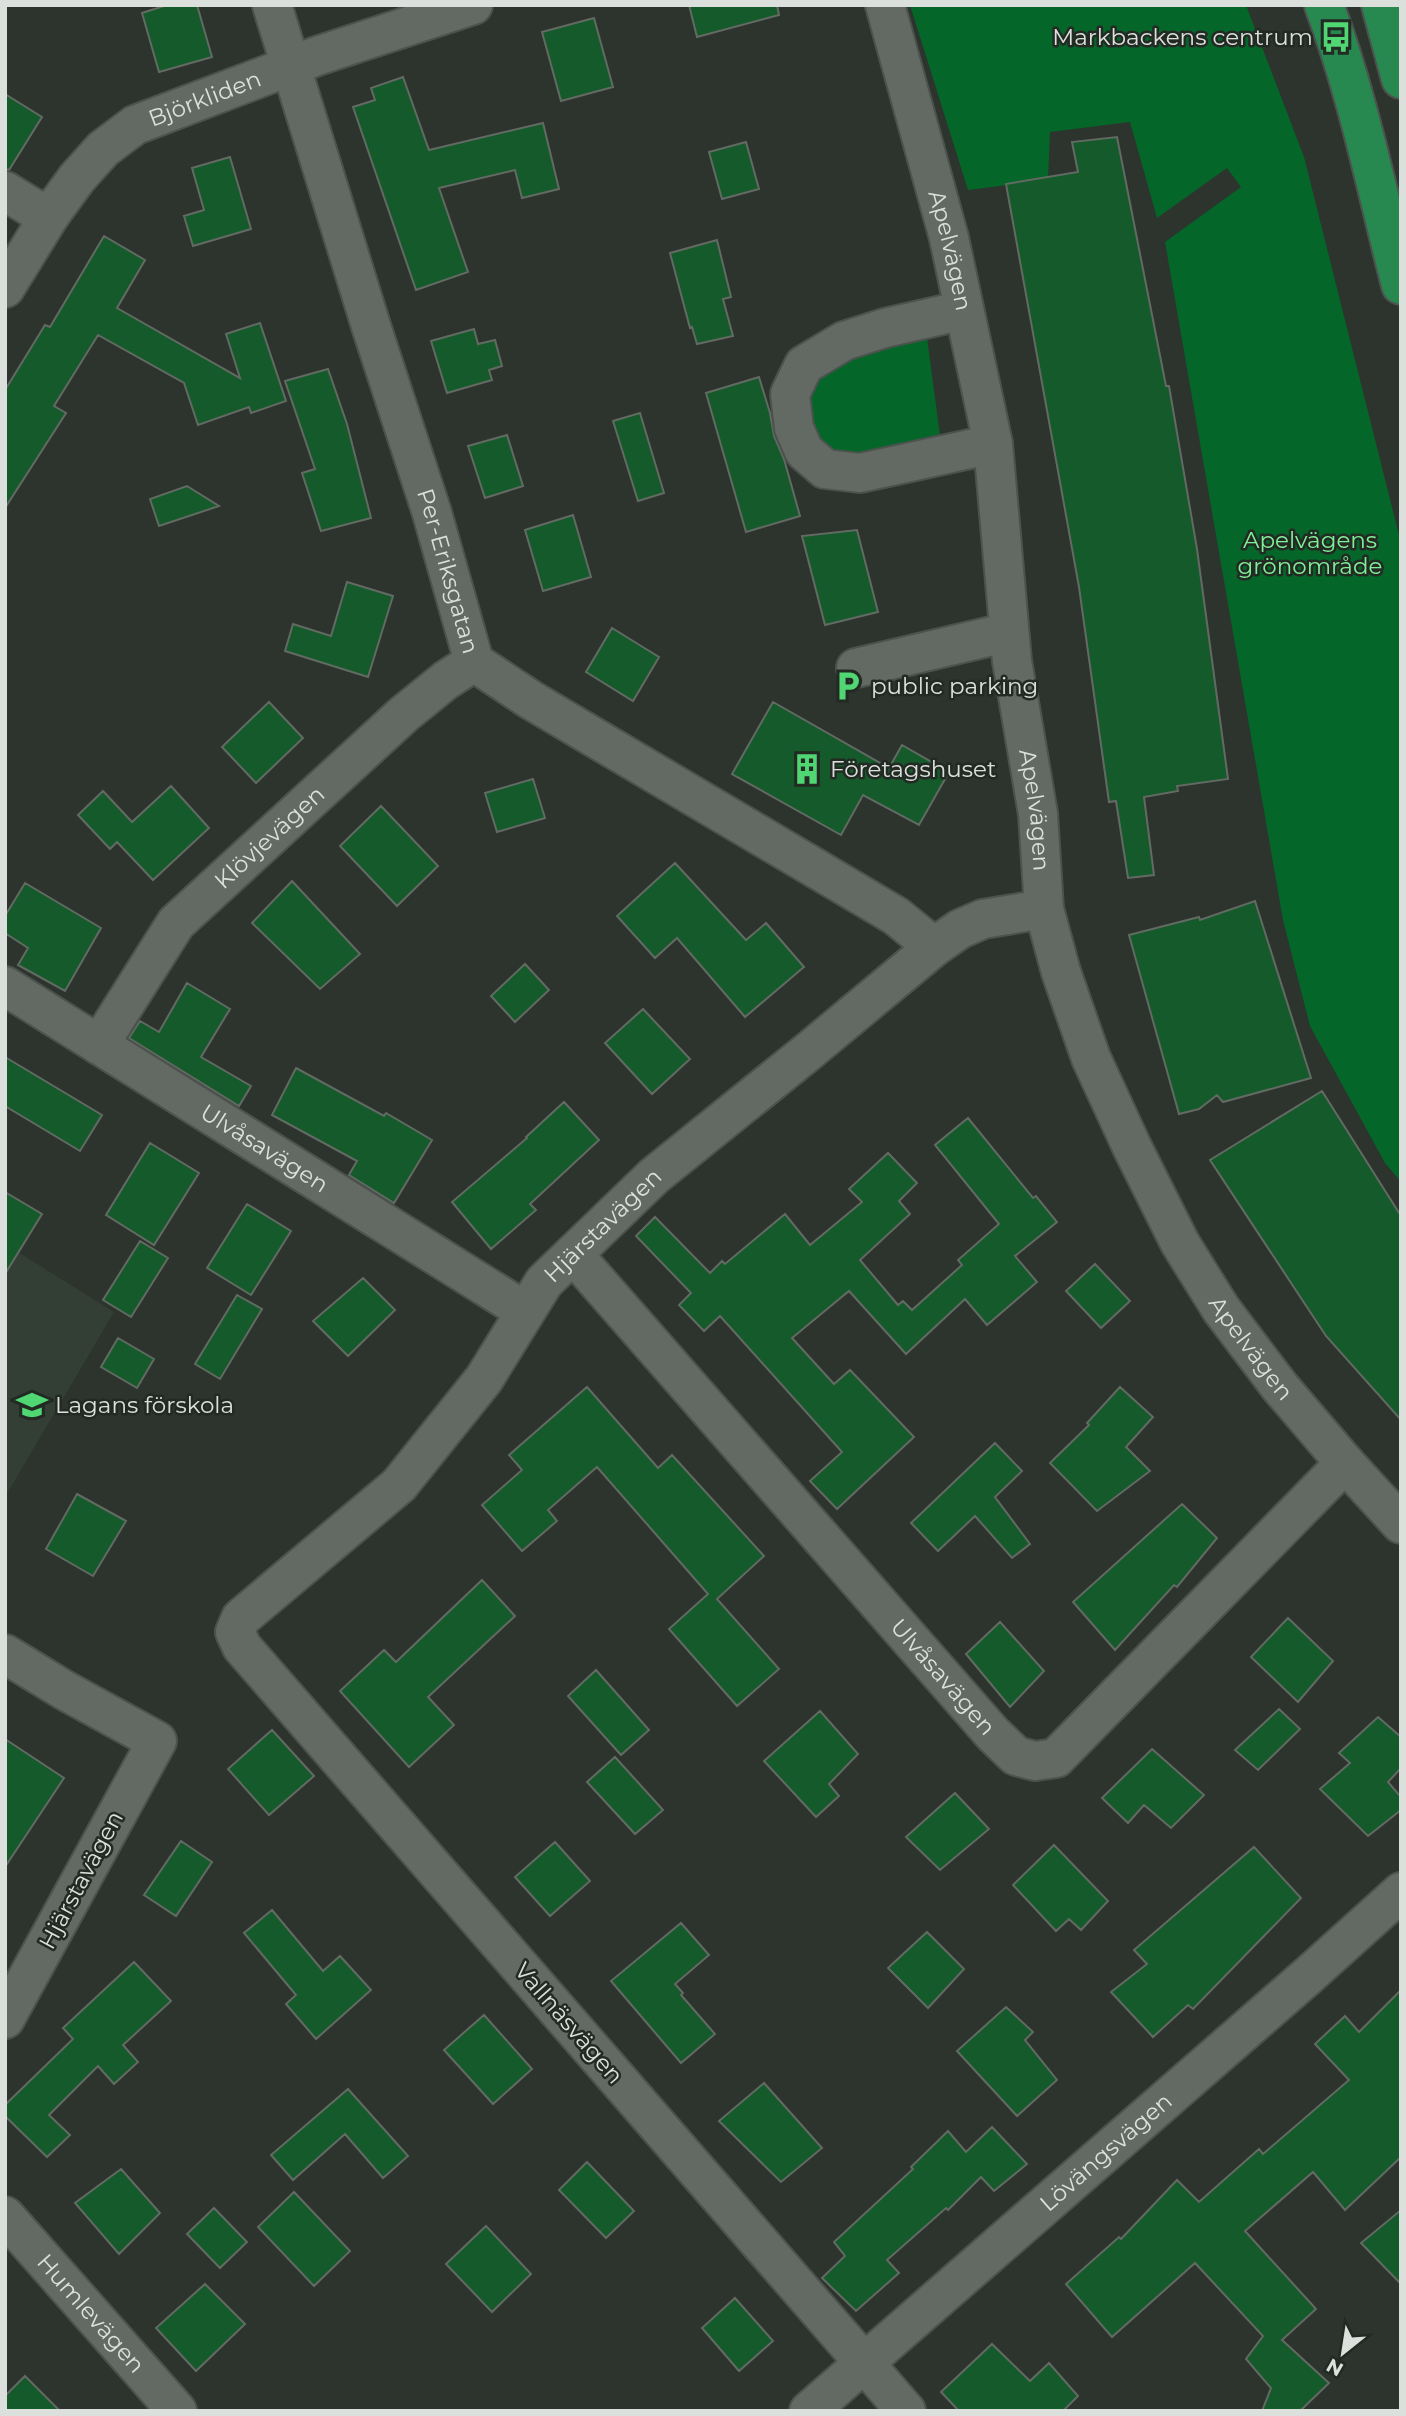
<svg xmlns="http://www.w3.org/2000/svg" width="1406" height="2416" font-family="Montserrat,sans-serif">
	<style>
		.built { fill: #333f34 }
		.green { fill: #05662a }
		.building { fill: #155a2a; stroke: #626a63; stroke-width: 2 }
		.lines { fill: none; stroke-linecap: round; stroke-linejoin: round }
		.minor-casing { stroke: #4c524d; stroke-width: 42 }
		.major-casing { stroke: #4c524d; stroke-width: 42 }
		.minor { stroke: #626a63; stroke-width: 38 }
		.major { stroke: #278950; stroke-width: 38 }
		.labels { text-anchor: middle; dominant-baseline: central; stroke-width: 5; stroke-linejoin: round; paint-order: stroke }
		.poi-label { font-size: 23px; fill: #dbe0dc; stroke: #222a23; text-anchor: start }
		.street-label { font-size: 23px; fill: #dbe0dc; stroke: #222a23 }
		.park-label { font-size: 23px; fill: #80ef97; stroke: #222a23 }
	</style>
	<rect width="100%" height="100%" fill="#2c342d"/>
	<path class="built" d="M 5,1244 L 114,1312 L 5,1497 Z"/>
	<path class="green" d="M 910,5 L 1246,5 L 1304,157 L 1401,543 L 1401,1182 L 1385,1163 L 1310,1026 L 1283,920 L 1165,242 L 1241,187 L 1227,168 L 1157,218 L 1130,122 L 1050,132 L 1048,180 L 968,190 Z
		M 926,330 L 941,443 L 847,464 L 804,432 L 810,377 L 833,358 Z"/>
	<path class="building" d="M 167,5 L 197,5 L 212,57 L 159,72 L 142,13 Z
		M 689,5 L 777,5 L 779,15 L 697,37 Z
		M 594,18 L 613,87 L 561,101 L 542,32 Z
		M 403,77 L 429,150 L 543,123 L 559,189 L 522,198 L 515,170 L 439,188 L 468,272 L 416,290 L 353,107 L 375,100 L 371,88 Z
		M 5,94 L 42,117 L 9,170 L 5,169 Z
		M 1117,137 L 1166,386 L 1169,386 L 1197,549 L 1228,779 L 1177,786 L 1178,791 L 1144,797 L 1154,875 L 1128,878 L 1116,801 L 1109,802 L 1079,587 L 1006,184 L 1078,172 L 1072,142 Z
		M 746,142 L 759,189 L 722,199 L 709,152 Z
		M 230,157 L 251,229 L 193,246 L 184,216 L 204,210 L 192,168 Z
		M 104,236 L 145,260 L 117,308 L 240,378 L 226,334 L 260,323 L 286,401 L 251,413 L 249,407 L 198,425 L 184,383 L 98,335 L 54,406 L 66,413 L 5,508 L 5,390 L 45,325 L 50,327 Z
		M 717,240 L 731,297 L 723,299 L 733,336 L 697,344 L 692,327 L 690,328 L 670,253 Z
		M 474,329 L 478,344 L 495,340 L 502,366 L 489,370 L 492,380 L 447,393 L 431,341 Z
		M 328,369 L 347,424 L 371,518 L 321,531 L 302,473 L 315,469 L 285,381 Z
		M 759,377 L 770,413 L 774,436 L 784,459 L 800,516 L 746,532 L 706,393 Z
		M 640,413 L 664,493 L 638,501 L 613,421 Z
		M 507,435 L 523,486 L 485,498 L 468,446 Z
		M 187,486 L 219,506 L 159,526 L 150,499 Z
		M 573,515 L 591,577 L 543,591 L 525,530 Z
		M 857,530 L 878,612 L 825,625 L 802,536 Z
		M 347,582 L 393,596 L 368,677 L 285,651 L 293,624 L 331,636 Z
		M 612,628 L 659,657 L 633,701 L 586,672 Z
		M 269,702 L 303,738 L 256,783 L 222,747 Z
		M 773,702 L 889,768 L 902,745 L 949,772 L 919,825 L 863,795 L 841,835 L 732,774 Z
		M 533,779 L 545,818 L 497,832 L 485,793 Z
		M 171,786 L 209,828 L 153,880 L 117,842 L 110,849 L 78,815 L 103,791 L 132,822 Z
		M 381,806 L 438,866 L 397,906 L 340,846 Z
		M 675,863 L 746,940 L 766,923 L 804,967 L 745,1017 L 677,938 L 655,958 L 617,916 Z
		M 292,881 L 360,954 L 320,989 L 252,923 Z
		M 25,883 L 101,928 L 65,991 L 18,965 L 28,948 L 5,933 L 5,916 Z
		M 1255,901 L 1311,1078 L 1223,1102 L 1217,1095 L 1199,1109 L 1179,1114 L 1129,935 L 1199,917 L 1200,920 Z
		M 525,964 L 549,990 L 515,1022 L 491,996 Z
		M 187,983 L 230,1009 L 201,1057 L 251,1086 L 239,1106 L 129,1038 L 140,1021 L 159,1032 Z
		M 643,1009 L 690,1059 L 652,1094 L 605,1043 Z
		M 5,1057 L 102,1115 L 80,1151 L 5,1106 Z
		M 296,1068 L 384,1116 L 386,1113 L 432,1140 L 394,1203 L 349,1175 L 357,1161 L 272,1115 Z
		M 1322,1091 L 1401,1216 L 1401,1420 L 1326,1336 L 1210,1160 Z
		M 564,1102 L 599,1140 L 530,1204 L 536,1210 L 491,1249 L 452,1202 L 527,1138 L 526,1137 Z
		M 968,1118 L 1033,1198 L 1036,1196 L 1057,1222 L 1015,1256 L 1037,1282 L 987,1325 L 965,1299 L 906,1354 L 849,1291 L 792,1338 L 834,1384 L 850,1370 L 914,1437 L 837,1509 L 810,1481 L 842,1452 L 720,1316 L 704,1331 L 679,1305 L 691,1293 L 636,1236 L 655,1217 L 710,1273 L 722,1261 L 725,1264 L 785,1214 L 810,1245 L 862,1202 L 849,1189 L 888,1153 L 917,1183 L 899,1201 L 910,1214 L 860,1260 L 898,1305 L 903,1301 L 912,1310 L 962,1265 L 958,1260 L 999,1224 L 935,1145 Z
		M 150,1143 L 199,1173 L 154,1245 L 106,1215 Z
		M 5,1192 L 42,1214 L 5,1274 Z
		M 247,1204 L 291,1231 L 251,1295 L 207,1268 Z
		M 140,1241 L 168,1258 L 131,1317 L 103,1300 Z
		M 1095,1264 L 1130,1301 L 1101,1328 L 1066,1291 Z
		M 363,1278 L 395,1310 L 348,1356 L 313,1321 Z
		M 237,1295 L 262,1309 L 220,1379 L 195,1364 Z
		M 118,1338 L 154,1359 L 137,1388 L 101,1367 Z
		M 587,1387 L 658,1468 L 672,1455 L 764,1556 L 717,1599 L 779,1669 L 737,1706 L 669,1629 L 708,1594 L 597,1467 L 548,1510 L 557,1521 L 522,1551 L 482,1505 L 522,1470 L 509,1455 Z
		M 1120,1387 L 1153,1417 L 1126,1447 L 1150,1471 L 1097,1511 L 1050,1463 L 1089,1425 L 1087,1423 Z
		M 995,1443 L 1022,1471 L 995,1497 L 1030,1544 L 1012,1558 L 975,1516 L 938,1551 L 911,1523 Z
		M 77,1494 L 126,1521 L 93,1576 L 46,1549 Z
		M 1182,1504 L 1217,1538 L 1177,1587 L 1174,1585 L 1115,1650 L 1073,1602 Z
		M 482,1580 L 515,1616 L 428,1697 L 454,1725 L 409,1767 L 340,1691 L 384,1650 L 396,1662 Z
		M 1288,1618 L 1333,1661 L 1298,1702 L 1251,1657 Z
		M 1000,1622 L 1044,1671 L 1010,1707 L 966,1654 Z
		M 596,1670 L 649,1730 L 621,1755 L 568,1696 Z
		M 1279,1709 L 1300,1729 L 1258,1770 L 1235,1750 Z
		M 820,1711 L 858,1754 L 829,1784 L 839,1796 L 816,1817 L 764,1761 Z
		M 1378,1717 L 1401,1737 L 1401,1768 L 1388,1782 L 1401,1797 L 1401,1810 L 1368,1836 L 1320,1789 L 1350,1763 L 1339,1753 Z
		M 272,1730 L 314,1776 L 269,1815 L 228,1769 Z
		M 5,1739 L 64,1778 L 5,1867 Z
		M 1152,1749 L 1204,1795 L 1171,1828 L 1144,1805 L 1128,1823 L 1102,1798 Z
		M 615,1757 L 663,1810 L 635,1834 L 587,1782 Z
		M 955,1793 L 989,1829 L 940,1870 L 906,1837 Z
		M 181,1841 L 212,1862 L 176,1916 L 144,1895 Z
		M 555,1842 L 590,1881 L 550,1916 L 515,1877 Z
		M 1054,1845 L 1108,1901 L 1081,1930 L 1069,1919 L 1056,1931 L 1013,1885 Z
		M 1254,1847 L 1301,1898 L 1193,2009 L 1188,2005 L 1153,2037 L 1111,1992 L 1147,1964 L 1134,1950 Z
		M 272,1910 L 323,1971 L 340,1956 L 371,1990 L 316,2039 L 286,2004 L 296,1995 L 244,1933 Z
		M 681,1923 L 709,1955 L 675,1984 L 683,1993 L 681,1995 L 715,2034 L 681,2063 L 611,1981 Z
		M 927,1932 L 964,1969 L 928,2008 L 888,1968 Z
		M 134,1962 L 171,2001 L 123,2045 L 138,2062 L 114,2084 L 98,2066 L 49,2115 L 70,2135 L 47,2157 L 5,2116 L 5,2105 L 73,2039 L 63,2028 Z
		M 1401,1990 L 1401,2157 L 1345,2210 L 1313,2172 L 1245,2231 L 1316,2309 L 1282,2340 L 1329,2383 L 1300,2411 L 1262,2411 L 1271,2388 L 1246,2359 L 1263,2336 L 1195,2263 L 1112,2337 L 1066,2284 L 1119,2237 L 1121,2239 L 1177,2180 L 1199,2202 L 1259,2149 L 1263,2154 L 1349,2080 L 1315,2044 L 1345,2016 L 1359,2032 Z
		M 1006,2007 L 1033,2032 L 1025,2040 L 1057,2080 L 1017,2116 L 957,2051 Z
		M 484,2015 L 532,2069 L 493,2104 L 444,2050 Z
		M 764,2083 L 822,2148 L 781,2182 L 719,2121 Z
		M 348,2089 L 408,2156 L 383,2178 L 345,2134 L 293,2180 L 271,2155 Z
		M 992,2127 L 1027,2164 L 994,2191 L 981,2177 L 948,2210 L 946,2208 L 887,2260 L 899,2273 L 856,2311 L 822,2278 L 845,2256 L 834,2242 L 913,2169 L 911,2167 L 948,2131 L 966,2152 Z
		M 587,2162 L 634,2211 L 606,2238 L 559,2190 Z
		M 121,2169 L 160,2213 L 119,2254 L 75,2203 Z
		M 294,2192 L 350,2251 L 314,2286 L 258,2227 Z
		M 214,2208 L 247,2242 L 220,2268 L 187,2234 Z
		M 1401,2210 L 1401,2284 L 1361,2243 Z
		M 486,2226 L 531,2274 L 492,2312 L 446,2264 Z
		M 205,2284 L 245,2324 L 196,2371 L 156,2328 Z
		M 735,2298 L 773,2341 L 739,2371 L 702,2328 Z
		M 992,2344 L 1030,2381 L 1049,2363 L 1078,2396 L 1063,2411 L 959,2411 L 941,2392 Z
		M 25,2376 L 60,2411 L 5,2411 L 5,2396 Z"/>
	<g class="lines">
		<defs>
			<g id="minor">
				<path id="s1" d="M 272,5 L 371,326 L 432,513 L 474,662 L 531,700 L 896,916 L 934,947"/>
				<path id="s2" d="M 885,5 L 949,238 L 993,444 L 1012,661 L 1038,814 L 1044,909 L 1061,972 L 1091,1058 L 1132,1147 L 1180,1243 L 1221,1309 L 1280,1387 L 1345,1463 L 1401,1524"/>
				<path d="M 5,191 L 31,207 L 50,215"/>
				<path id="s3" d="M 5,288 L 50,215 L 77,178 L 103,149 L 135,125 L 317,56 L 473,5"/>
				<path d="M 964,310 L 885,328 L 844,341 L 804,365 L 790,394 L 794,428 L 804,451 L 825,469 L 860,473 L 993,444"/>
				<path d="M 856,668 L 1009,632"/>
				<path id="s4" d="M 5,986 L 525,1311"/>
				<path id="s5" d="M 99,1045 L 176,923 L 404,714 L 446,680 L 474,662"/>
				<path id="s6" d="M 573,1254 L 993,1734 L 1016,1756 L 1035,1761 L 1056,1758 L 1345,1463"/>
				<path d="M 5,1654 L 64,1690 L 157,1741 L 5,2019"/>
				<path id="s7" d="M 5,2216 L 177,2411"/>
				<path id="s8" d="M 809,2411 L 1310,1974 L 1401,1892"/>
				<path id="s9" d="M 906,2411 L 242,1647 L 235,1632 L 241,1618 L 399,1485 L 484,1379 L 544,1282 L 654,1176 L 809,1051 L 934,947 L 960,929 L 983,919 L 1044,909"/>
			</g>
			<path id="major" d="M 1324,5 C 1358,95 1377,192 1401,285
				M 1381,5 L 1401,79"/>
		</defs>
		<use href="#minor" class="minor-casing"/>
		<use href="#major" class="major-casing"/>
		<use href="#minor" class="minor"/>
		<use href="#major" class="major"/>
	</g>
	<defs>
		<symbol id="bus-bare" viewBox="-9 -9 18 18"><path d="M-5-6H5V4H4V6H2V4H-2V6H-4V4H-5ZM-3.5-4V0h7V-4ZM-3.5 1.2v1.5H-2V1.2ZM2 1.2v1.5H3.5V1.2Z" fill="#51d674" stroke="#222a23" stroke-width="2.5" paint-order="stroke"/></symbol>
		<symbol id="parking-bare" viewBox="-9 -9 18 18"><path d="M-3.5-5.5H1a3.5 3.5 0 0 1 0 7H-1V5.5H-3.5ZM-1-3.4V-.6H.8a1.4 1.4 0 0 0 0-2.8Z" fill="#51d674" stroke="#222a23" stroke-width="2.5" paint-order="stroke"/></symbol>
		<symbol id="building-bare" viewBox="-9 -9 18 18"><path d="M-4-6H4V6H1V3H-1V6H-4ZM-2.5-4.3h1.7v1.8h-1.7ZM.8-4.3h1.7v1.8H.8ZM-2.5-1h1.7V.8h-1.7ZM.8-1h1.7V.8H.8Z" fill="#51d674" stroke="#222a23" stroke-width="2.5" paint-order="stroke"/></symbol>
		<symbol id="school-bare" viewBox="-9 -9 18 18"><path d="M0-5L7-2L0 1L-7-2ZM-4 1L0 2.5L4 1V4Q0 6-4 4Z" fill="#51d674" stroke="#222a23" stroke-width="2.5" paint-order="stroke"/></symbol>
	</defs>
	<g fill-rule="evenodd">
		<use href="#bus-bare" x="1314" y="15" width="44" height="44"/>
		<use href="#parking-bare" x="826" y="664" width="44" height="44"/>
		<use href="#building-bare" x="785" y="747" width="44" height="44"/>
		<use href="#school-bare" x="10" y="1383" width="44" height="44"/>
	</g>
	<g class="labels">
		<g class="poi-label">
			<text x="1313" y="37" text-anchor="end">Markbackens centrum</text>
			<text x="871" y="686">public parking</text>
			<text x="830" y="769">Företagshuset</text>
			<text x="55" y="1405">Lagans förskola</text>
		</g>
		<g class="street-label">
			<text stroke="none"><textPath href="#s3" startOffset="285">Björkliden</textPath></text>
			<text stroke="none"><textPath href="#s2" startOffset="254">Apelvägen</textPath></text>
			<text stroke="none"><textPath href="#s1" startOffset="593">Per-Eriksgatan</textPath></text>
			<text stroke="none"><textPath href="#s2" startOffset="821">Apelvägen</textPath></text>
			<text stroke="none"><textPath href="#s5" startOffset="271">Klövjevägen</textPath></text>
			<text stroke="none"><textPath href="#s4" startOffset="306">Ulvåsavägen</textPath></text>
			<text stroke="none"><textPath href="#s9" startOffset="1582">Hjärstavägen</textPath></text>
			<text stroke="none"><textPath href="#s2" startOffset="1409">Apelvägen</textPath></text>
			<text stroke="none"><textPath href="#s6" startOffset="562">Ulvåsavägen</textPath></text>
			<text transform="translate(81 1880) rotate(-62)">Hjärstavägen</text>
			<text transform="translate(569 2023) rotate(49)">Vallnäsvägen</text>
			<text stroke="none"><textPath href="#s8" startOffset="394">Lövängsvägen</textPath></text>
			<text stroke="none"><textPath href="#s7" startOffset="130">Humlevägen</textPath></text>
		</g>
		<g class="park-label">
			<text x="1310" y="540">Apelvägens<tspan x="1310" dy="26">grönområde</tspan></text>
		</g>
	</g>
	<rect width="1406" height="2416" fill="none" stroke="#dbe0dc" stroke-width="14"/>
	<g transform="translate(1343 2353) rotate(210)" stroke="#222a23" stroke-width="5" paint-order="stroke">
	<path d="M0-5L12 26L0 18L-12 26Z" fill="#dbe0dc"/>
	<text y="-10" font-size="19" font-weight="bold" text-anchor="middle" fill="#dbe0dc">N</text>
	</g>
</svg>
